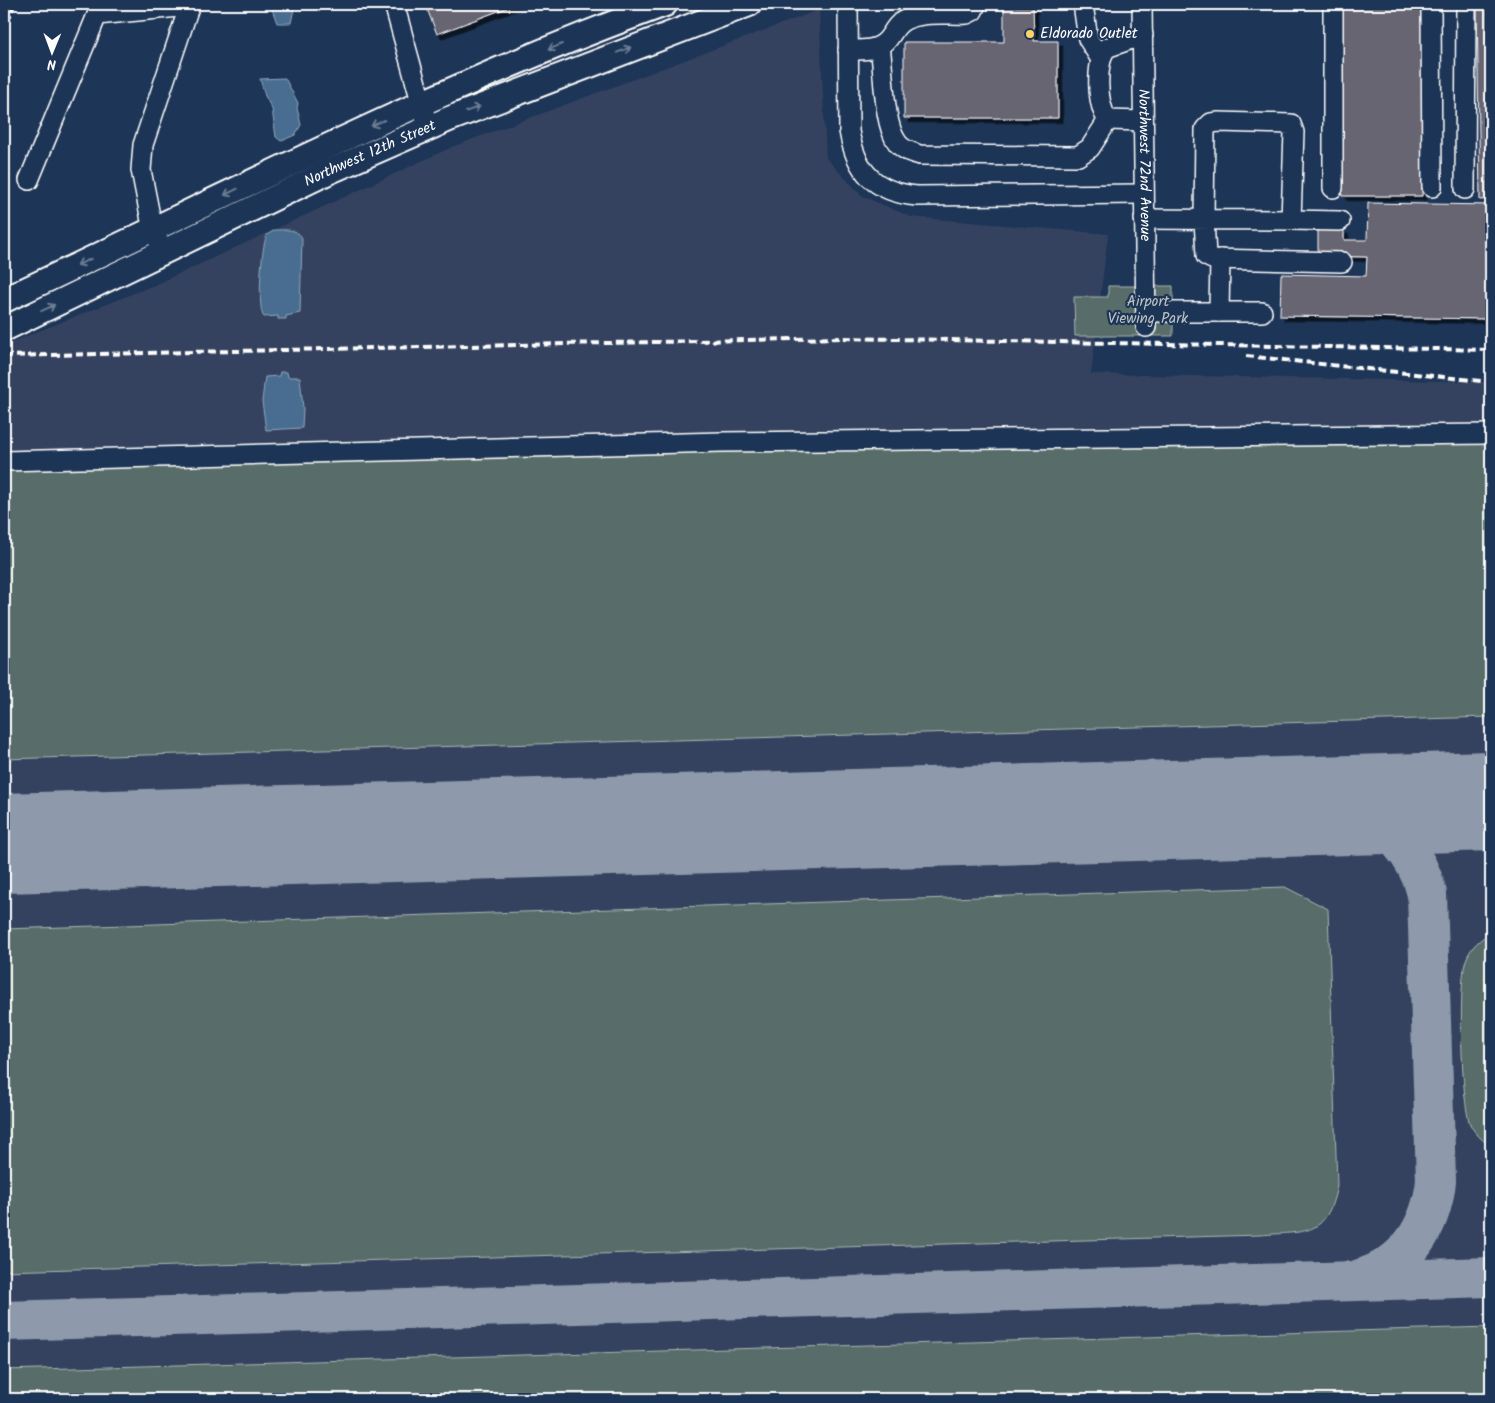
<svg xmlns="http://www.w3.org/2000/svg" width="1495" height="1403" font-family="Kalam,sans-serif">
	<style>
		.built { fill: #34435f }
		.green { fill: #586d69; stroke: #acb6b4 }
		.water { fill: #486d90; stroke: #91a7bc }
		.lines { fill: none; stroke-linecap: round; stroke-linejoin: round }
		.taxiway { stroke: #8e9aab; stroke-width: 40 }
		.runway { stroke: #8e9aab; stroke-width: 100 }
		.building { fill: #686573; stroke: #fff; filter: url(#shadow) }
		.minor-casing { stroke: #fff; stroke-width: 22 }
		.major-casing { stroke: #fff; stroke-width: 28 }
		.minor { stroke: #1d3557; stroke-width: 19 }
		.major { stroke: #1d3557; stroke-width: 24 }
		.rail { stroke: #fff; stroke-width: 4; stroke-dasharray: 8 4; stroke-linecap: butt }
		.oneway { stroke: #6c7c92 }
		.poi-dot { fill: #ffd166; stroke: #1d3557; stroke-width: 2 }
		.labels { text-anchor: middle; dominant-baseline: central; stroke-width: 4.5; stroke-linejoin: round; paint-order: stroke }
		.poi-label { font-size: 15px; fill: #fff; stroke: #1d3557; text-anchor: start }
		.street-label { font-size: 15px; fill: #fff; stroke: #1d3557 }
		.park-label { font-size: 15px; fill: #bcc5c3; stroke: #1d3557 }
	</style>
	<defs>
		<filter id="shadow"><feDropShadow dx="4.5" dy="4.5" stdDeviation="0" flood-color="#0009"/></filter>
	</defs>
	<rect width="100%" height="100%" fill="#1d3557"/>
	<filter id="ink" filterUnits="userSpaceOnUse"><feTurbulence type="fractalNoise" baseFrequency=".02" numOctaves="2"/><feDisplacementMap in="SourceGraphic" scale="10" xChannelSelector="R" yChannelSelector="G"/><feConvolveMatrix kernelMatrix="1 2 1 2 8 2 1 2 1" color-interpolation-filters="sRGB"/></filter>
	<g filter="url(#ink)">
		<path class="built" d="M 819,10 L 826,158 L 862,196 L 911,217 L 1108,234 L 1091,374 L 1491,382 L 1491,1399 L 4,1399 L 4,345 L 157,284 L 452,147 Z"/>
		<path class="green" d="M 1108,286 L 1173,286 L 1173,336 L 1075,336 L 1074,297 L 1108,297 Z
			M 1491,442 L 1491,717 L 4,759 L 4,471 L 715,451 Z
			M 1285,887 L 1328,909 L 1337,1186 C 1326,1238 1306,1231 1260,1235 L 4,1271 L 4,929 Z
			M 1491,932 L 1491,1146 C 1483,1141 1474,1133 1470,1124 C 1461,1102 1458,981 1466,960 C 1471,946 1480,940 1491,932 Z
			M 1491,1327 L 1491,1399 L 4,1399 L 4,1370 Z"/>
		<path class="water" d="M 270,4 L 295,4 L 291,23 L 277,23 Z
			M 285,78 L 298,103 L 297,108 L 301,125 L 295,135 L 281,141 L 276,137 L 272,109 L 265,96 L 260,79 Z
			M 275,230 C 285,230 297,228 302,238 L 300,313 L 286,316 L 286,319 L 278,319 L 278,316 L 264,317 C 257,311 261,246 267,235 Z
			M 280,372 L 287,372 L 288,377 L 300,377 L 303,408 L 302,428 L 266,430 L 262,401 L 265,377 L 279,376 Z"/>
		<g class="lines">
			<path class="taxiway" d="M 1482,801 L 1491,802
				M 1296,806 C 1313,808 1333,808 1350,812 C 1390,821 1418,856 1427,894 L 1436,1181 C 1431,1227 1407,1266 1360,1279
				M 4,1321 L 1491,1277"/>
			<path class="runway" d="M 4,843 L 1491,801"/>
		</g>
		<path class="building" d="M 425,4 L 517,4 L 437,34 Z
			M 1342,4 L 1423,4 L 1422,196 L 1342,196 Z
			M 1477,4 L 1491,4 L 1491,199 L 1480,200 Z
			M 1004,6 L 1033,6 L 1034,41 L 1058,41 L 1058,118 L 904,118 L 904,42 L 1004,42 Z
			M 1368,203 L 1491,205 L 1491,319 L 1280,316 L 1281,274 L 1366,276 L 1367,257 L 1318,256 L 1318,230 L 1344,230 L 1344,240 L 1367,240 Z"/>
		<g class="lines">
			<defs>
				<g id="minor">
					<path d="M 394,4 L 425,116"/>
					<path d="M 848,4 L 849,131 C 856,172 875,192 917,196 L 1144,194"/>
					<path d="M 1083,4 L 1088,39 L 1100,58"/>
					<path id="s1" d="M 1142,4 L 1146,327"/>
					<path d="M 1333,4 L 1333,188"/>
					<path d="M 1431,4 L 1432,187"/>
					<path d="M 1143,35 L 1106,48 C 1096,64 1096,104 1108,120 L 1143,121"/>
					<path d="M 880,46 C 884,70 883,123 897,142 C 902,150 911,152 920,155 L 1078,156 L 1090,148 L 1108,120"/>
					<path d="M 848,50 C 860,50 876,51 885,42 C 893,35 894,25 905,20 C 923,11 947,15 967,14 L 973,11 L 976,4"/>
					<path d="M 29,180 L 97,15 L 189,6"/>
					<path d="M 1465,189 L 1466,4"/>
					<path d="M 1144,219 L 1291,220 L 1294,132 L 1291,124 L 1219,122 L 1211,123 L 1205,129 L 1204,219 L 1206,256 L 1212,259 L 1342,262"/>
					<path d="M 1291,220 L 1340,221"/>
					<path d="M 158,240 L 153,231 L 141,170 L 143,145 L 190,4"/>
					<path d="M 1146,312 L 1262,312"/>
					<path d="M 1219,312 L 1220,259"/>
					<path d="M 4,461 L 722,442 L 1491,434"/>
				</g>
				<g id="major">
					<path d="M 4,300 C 223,198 438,86 665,4"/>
					<path id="s2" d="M 4,329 L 328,172 L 449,119 L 749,4"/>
				</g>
			</defs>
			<use href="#minor" class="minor-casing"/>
			<use href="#major" class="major-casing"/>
			<use href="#minor" class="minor"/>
			<use href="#major" class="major"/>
			<path class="rail" d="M 4,33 L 14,4
				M 4,356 L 841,338 L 1491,350
				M 1246,356 L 1481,381"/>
		</g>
		<defs><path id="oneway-shaft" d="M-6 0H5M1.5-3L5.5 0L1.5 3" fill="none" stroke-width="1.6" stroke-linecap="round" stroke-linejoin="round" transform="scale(1.25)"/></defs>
		<g class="oneway">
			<use href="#oneway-shaft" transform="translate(555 47) rotate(157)"/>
			<use href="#oneway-shaft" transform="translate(624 50) rotate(-21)"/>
			<use href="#oneway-shaft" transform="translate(473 109) rotate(-21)"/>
			<use href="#oneway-shaft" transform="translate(378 123) rotate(156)"/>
			<use href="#oneway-shaft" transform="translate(231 192) rotate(154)"/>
			<use href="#oneway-shaft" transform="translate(84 262) rotate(155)"/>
			<use href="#oneway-shaft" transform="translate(48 308) rotate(-25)"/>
		</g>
	</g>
	<circle class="poi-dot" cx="1030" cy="34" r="5"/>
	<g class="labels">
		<g class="poi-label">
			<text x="1040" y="34">Eldorado Outlet</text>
		</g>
		<g class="street-label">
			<text stroke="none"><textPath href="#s2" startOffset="406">Northwest 12th Street</textPath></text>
			<text stroke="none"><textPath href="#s1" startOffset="161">Northwest 72nd Avenue</textPath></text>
		</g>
		<g class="park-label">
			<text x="1148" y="302">Airport<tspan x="1148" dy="17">Viewing Park</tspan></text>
		</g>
	</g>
	<rect width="1495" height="1403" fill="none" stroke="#1d3557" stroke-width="20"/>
	<rect x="10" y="10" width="1475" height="1383" fill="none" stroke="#fff" stroke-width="2" filter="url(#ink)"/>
	<g transform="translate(52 52) rotate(181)" stroke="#1d3557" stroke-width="4" paint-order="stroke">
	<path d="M0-4L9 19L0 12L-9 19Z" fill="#ffffff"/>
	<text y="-8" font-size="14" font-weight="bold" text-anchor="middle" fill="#ffffff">N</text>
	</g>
</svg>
